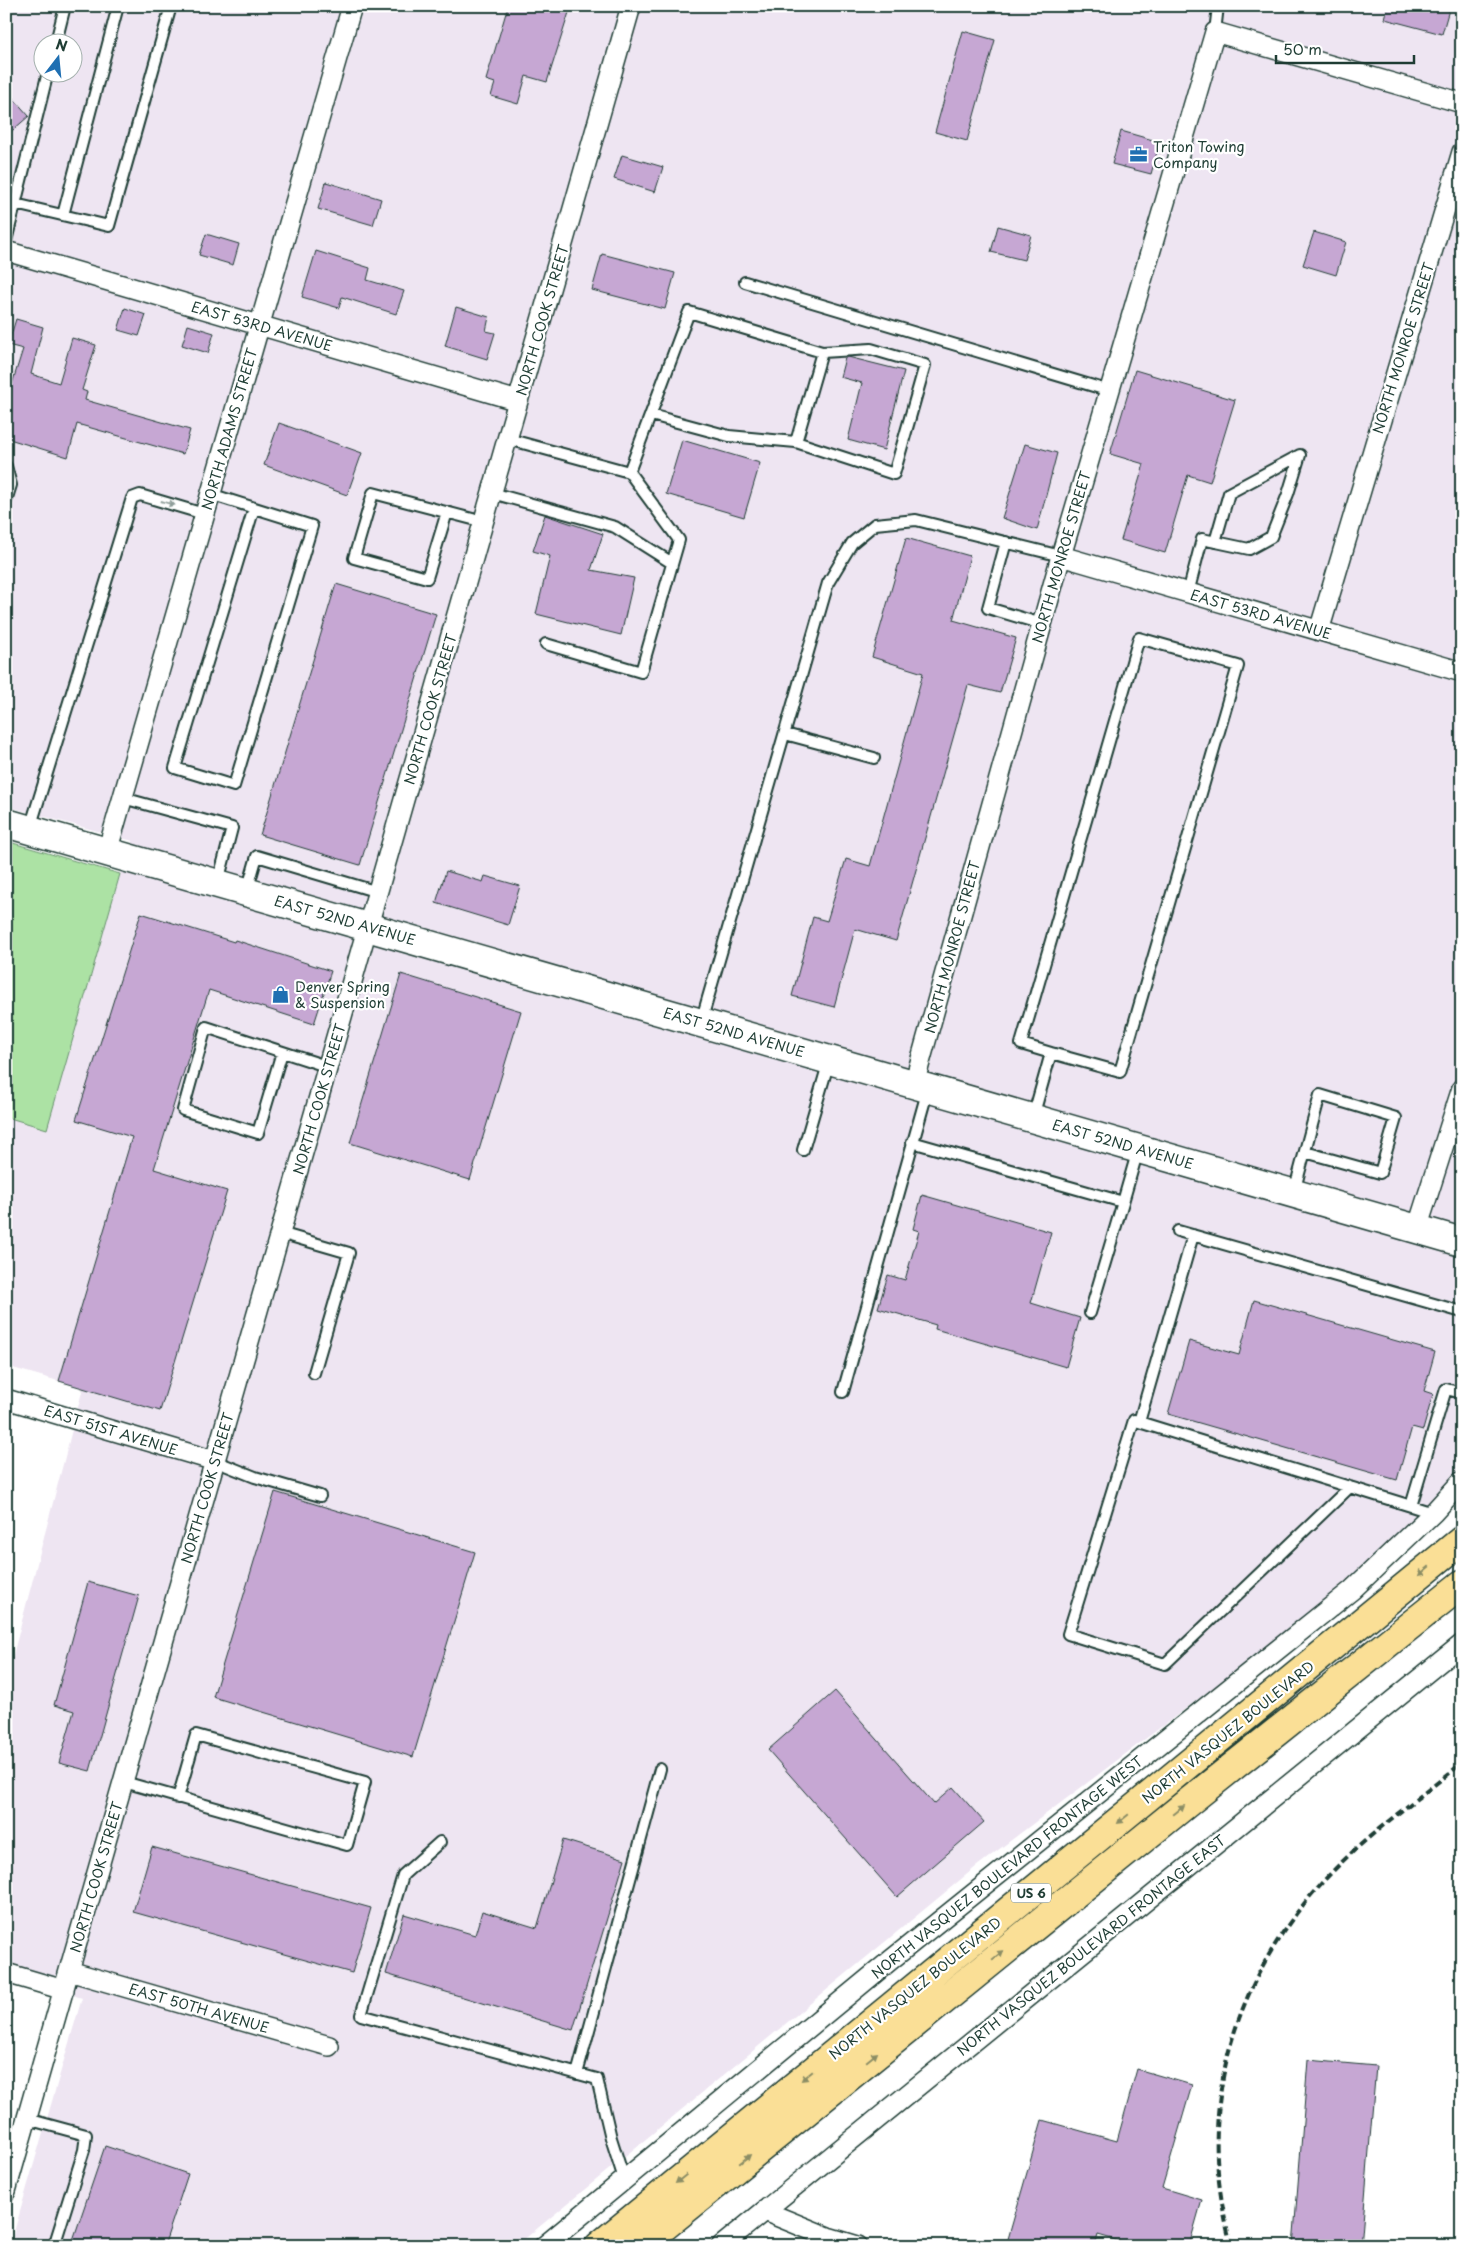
<svg xmlns="http://www.w3.org/2000/svg" width="1468" height="2252" font-family="'Playpen Sans',sans-serif">
	<style>
		.built { fill: #eee5f2; fill-rule: evenodd }
		.green { fill: #ace2a4; stroke: #66906c }
		.building { fill: #c6a7d3; stroke: #1f3d34 }
		.lines { fill: none; stroke-linecap: round; stroke-linejoin: round }
		.lane-casing { stroke: #1f3d34; stroke-width: 14 }
		.street-casing { stroke: #1f3d34; stroke-width: 22 }
		.secondary-casing { stroke: #1f3d34; stroke-width: 31 }
		.highway-casing { stroke: #1f3d34; stroke-width: 31 }
		.lane { stroke: #fff; stroke-width: 10 }
		.street { stroke: #fff; stroke-width: 19 }
		.secondary { stroke: #fff; stroke-width: 28 }
		.highway { stroke: #fadf96; stroke-width: 28 }
		.rail { stroke: #1f3d34; stroke-width: 4; stroke-dasharray: 8 4; stroke-linecap: butt }
		.oneway { fill: #8f9e9a }
		.oneway2 { fill: #8c8e65 }
		.labels { text-anchor: middle; dominant-baseline: central; stroke-width: 4.5; stroke-linejoin: round; paint-order: stroke }
		.shield { fill: #fff; stroke: #627771; stroke-width: 1 }
		.shield-label { font-size: 12px; font-weight: bold; fill: #1f3d34 }
		.poi-label { font-size: 14px; fill: #1f3d34; stroke: #fff; text-anchor: start }
		.street-label { font-size: 14px; fill: #1f3d34; stroke: #fff }
	</style>
	<rect width="100%" height="100%" fill="#fff"/>
	<filter id="ink" filterUnits="userSpaceOnUse"><feTurbulence type="fractalNoise" baseFrequency=".02" numOctaves="2"/><feDisplacementMap in="SourceGraphic" scale="10" xChannelSelector="R" yChannelSelector="G"/><feConvolveMatrix kernelMatrix="1 2 1 2 8 2 1 2 1" color-interpolation-filters="sRGB"/></filter>
	<g filter="url(#ink)">
		<path class="built" d="M 6,6 L 1462,6 L 1462,1500 L 977,1866 L 516,2246 L 10,2246 L 82,1998 L 6,1974 L 6,1682 L 83,1388 L 6,1366 L 6,1117 L 47,1128 L 120,874 L 133,841 L 6,806 ZM 42,42 L 72,42 L 72,72 L 42,72 Z"/>
		<path class="green" d="M 6,841 L 120,874 L 47,1129 L 6,1117 Z"/>
		<path class="building" d="M 508,6 L 571,6 L 547,82 L 526,76 L 518,104 L 491,96 L 495,83 L 486,80 Z
			M 1388,6 L 1450,6 L 1442,34 L 1385,19 Z
			M 963,31 L 995,40 L 967,141 L 935,132 Z
			M 6,90 L 29,116 L 6,136 Z
			M 1121,131 L 1160,142 L 1151,174 L 1112,164 Z
			M 622,155 L 663,167 L 655,192 L 614,179 Z
			M 326,182 L 381,199 L 373,225 L 318,209 Z
			M 998,226 L 1031,235 L 1024,260 L 991,252 Z
			M 1314,232 L 1346,242 L 1336,275 L 1303,265 Z
			M 206,234 L 239,244 L 233,265 L 199,255 Z
			M 316,251 L 370,268 L 367,280 L 404,291 L 396,314 L 342,297 L 339,308 L 302,297 Z
			M 602,254 L 675,273 L 665,309 L 592,290 Z
			M 456,307 L 489,317 L 486,331 L 495,333 L 487,359 L 445,346 Z
			M 125,308 L 146,315 L 139,336 L 118,330 Z
			M 16,319 L 43,327 L 31,374 L 59,383 L 72,338 L 96,345 L 82,390 L 87,392 L 85,400 L 190,430 L 183,454 L 77,424 L 68,457 L 6,438 L 6,403 L 23,349 L 8,345 Z
			M 188,325 L 214,333 L 208,353 L 182,345 Z
			M 848,357 L 904,371 L 884,450 L 848,440 L 862,383 L 840,377 L 845,358 Z
			M 1135,370 L 1235,400 L 1210,482 L 1188,475 L 1165,553 L 1121,540 L 1144,464 L 1110,454 Z
			M 279,423 L 362,453 L 347,495 L 264,465 Z
			M 682,440 L 760,463 L 744,517 L 666,494 Z
			M 1025,444 L 1057,453 L 1037,530 L 1002,518 Z
			M 545,515 L 603,534 L 591,570 L 634,578 L 621,635 L 536,614 L 550,556 L 533,551 Z
			M 906,538 L 970,556 L 953,620 L 1016,638 L 1000,693 L 968,685 L 896,941 L 855,929 L 834,1007 L 792,996 L 813,917 L 827,921 L 846,859 L 870,866 L 923,673 L 872,657 Z
			M 336,584 L 436,614 L 360,865 L 260,835 Z
			M 446,871 L 483,882 L 485,876 L 520,886 L 508,925 L 436,903 Z
			M 141,913 L 234,942 L 235,940 L 331,971 L 314,1024 L 209,990 L 154,1169 L 227,1191 L 160,1411 L 59,1381 L 132,1137 L 76,1120 Z
			M 401,974 L 521,1011 L 470,1180 L 350,1143 Z
			M 922,1195 L 1051,1232 L 1031,1303 L 1080,1318 L 1066,1367 L 935,1329 L 936,1325 L 878,1308 L 888,1275 L 905,1280 L 919,1231 L 913,1229 Z
			M 1254,1300 L 1435,1352 L 1424,1391 L 1433,1394 L 1423,1430 L 1412,1427 L 1397,1480 L 1168,1414 L 1189,1341 L 1239,1355 Z
			M 275,1492 L 475,1552 L 413,1757 L 213,1697 Z
			M 88,1582 L 139,1596 L 90,1771 L 59,1763 L 74,1711 L 54,1705 Z
			M 835,1691 L 934,1804 L 953,1787 L 984,1822 L 897,1897 L 768,1750 Z
			M 563,1840 L 625,1859 L 573,2030 L 386,1974 L 404,1914 L 475,1935 L 482,1911 L 537,1928 Z
			M 152,1847 L 371,1908 L 352,1973 L 133,1912 Z
			M 1308,2060 L 1376,2066 L 1361,2246 L 1293,2246 Z
			M 1137,2069 L 1192,2085 L 1162,2188 L 1202,2200 L 1189,2246 L 1137,2246 L 1098,2235 L 1095,2246 L 1006,2246 L 1042,2120 L 1117,2141 Z
			M 105,2146 L 188,2174 L 164,2246 L 71,2246 Z"/>
		<g class="lines">
			<defs>
				<path id="lane" d="M 1215,32 L 1218,6
					M 56,42 L 65,6
					M 15,204 L 109,226 L 171,6
					M 63,215 L 118,6
					M 6,241 L 48,72
					M 745,282 L 1110,391
					M 651,415 L 729,436 L 796,442
					M 508,439 L 629,472 L 679,540 L 641,672 L 546,644
					M 6,466 L 11,485 L 6,501
					M 629,472 L 689,312 L 822,352 L 871,349 L 925,365 L 894,474 L 796,442 L 822,352
					M 492,493 L 615,527 L 672,563
					M 210,494 L 312,526 L 234,786 L 175,768 L 254,508
					M 447,512 L 427,578 L 354,558 L 373,493 L 484,522
					M 1006,542 L 988,608 L 1042,624
					M 1188,593 L 1202,539 L 1249,549 L 1271,537 L 1288,494 L 1300,455 L 1229,493 L 1215,542
					M 785,734 L 874,758
					M 123,798 L 232,828 L 218,882
					M 30,828 L 132,498 L 140,495 L 204,514
					M 247,891 L 257,856 L 378,892
					M 701,1022 L 828,583 L 852,543 L 875,524 L 916,520 L 1061,556
					M 282,1052 L 258,1133 L 183,1110 L 206,1027 L 329,1067
					M 1033,1117 L 1051,1053 L 1021,1044 L 1139,638 L 1238,666 L 1120,1072 L 1051,1053
					M 912,1142 L 1123,1202 L 1090,1313
					M 803,1150 L 829,1061
					M 1294,1192 L 1320,1095 L 1396,1118 L 1380,1173 L 1305,1152
					M 1123,1202 L 1138,1150
					M 1178,1231 L 1462,1312
					M 280,1233 L 349,1253 L 314,1373
					M 843,1392 L 928,1089
					M 1139,1422 L 1193,1235
					M 215,1461 L 255,1477 L 320,1496
					M 1350,1487 L 1165,1664 L 1068,1634 L 1134,1420 L 1139,1422 L 1411,1506 L 1433,1513
					M 1411,1506 L 1446,1389 L 1462,1393
					M 124,1782 L 347,1845 L 365,1782 L 196,1735 L 178,1798
					M 440,1842 L 403,1875 L 361,2015 L 597,2079 L 611,2138 L 624,2179
					M 577,2074 L 660,1769
					M 27,2119 L 86,2135 L 84,2150 L 54,2246"/>
				<path id="street" d="M 6,251 L 518,401
					M 1061,556 L 1462,672
					M 1319,631 L 1462,152
					M 107,852 L 352,6
					M 914,1084 L 1061,556 L 1215,32 L 1462,103
					M 1417,1229 L 1462,1088
					M 6,1399 L 215,1461
					M 69,1971 L 329,2046
					M 6,1973 L 64,1990
					M 6,2191 L 631,6
					M 764,2211 L 828,2237 L 858,2246
					M 544,2246 L 892,1959 L 1352,1590 L 1433,1513 L 1462,1481
					M 721,2246 L 1462,1644"/>
				<path id="secondary" d="M 6,823 L 1462,1242"/>
				<path id="highway" d="M 599,2246 L 1462,1540
					M 640,2246 L 1191,1800 L 1462,1584"/>
			</defs>
			<use href="#lane" class="lane-casing"/>
			<use href="#street" class="street-casing"/>
			<use href="#secondary" class="secondary-casing"/>
			<use href="#highway" class="highway-casing"/>
			<use href="#lane" class="lane"/>
			<use href="#street" class="street"/>
			<use href="#secondary" class="secondary"/>
			<use href="#highway" class="highway"/>
			<path class="rail" d="M 1231,2246 C 1222,2208 1215,2169 1217,2130 C 1221,2031 1265,1940 1334,1870 C 1372,1831 1419,1798 1462,1763"/>
		</g>
		<defs><path id="oneway-solid" d="M-6-.8H1V-3.2L6.5 0L1 3.2V.8H-6Z" transform="scale(1.25)"/></defs>
		<use class="oneway" href="#oneway-solid" transform="translate(168 503) rotate(16)"/>
		<g class="oneway2">
			<use href="#oneway-solid" transform="translate(1424 1571) rotate(140)"/>
			<use href="#oneway-solid" transform="translate(1179 1810) rotate(-39)"/>
			<use href="#oneway-solid" transform="translate(1123 1819) rotate(141)"/>
			<use href="#oneway-solid" transform="translate(998 1955) rotate(-39)"/>
			<use href="#oneway-solid" transform="translate(872 2057) rotate(-39)"/>
			<use href="#oneway-solid" transform="translate(807 2076) rotate(141)"/>
			<use href="#oneway-solid" transform="translate(745 2159) rotate(-39)"/>
			<use href="#oneway-solid" transform="translate(681 2179) rotate(141)"/>
		</g>
	</g>
	<defs>
		<symbol id="office-bare" viewBox="-9 -9 18 18"><path d="M-6-3h4V-5.5h4V-3h4V5H-6ZM-1-4.5V-3h2v-1.5ZM-6 0V1H6V0Z" fill="#1f6fb2" stroke="#fff" stroke-width="2.5" paint-order="stroke"/></symbol>
		<symbol id="shop-bare" viewBox="-9 -9 18 18"><path d="M-5-2.5h2.3a2.7 3.5 0 0 1 5.4 0H5L5.5 6h-11ZM-1.5-2.5h3a1.5 2.3 0 0 0-3 0Z" fill="#1f6fb2" stroke="#fff" stroke-width="2.5" paint-order="stroke"/></symbol>
	</defs>
	<g fill-rule="evenodd">
		<use href="#office-bare" x="1126" y="142" width="25" height="25"/>
		<use href="#shop-bare" x="268" y="982" width="25" height="25"/>
	</g>
	<g class="labels">
		<rect class="shield" x="1011" y="1883.5" width="40" height="19" rx="4"/>
		<g class="shield-label">
			<text x="1031" y="1893">US 6</text>
		</g>
		<g class="poi-label">
			<text x="1153" y="146">Triton Towing<tspan x="1153" dy="16">Company</tspan></text>
			<text x="295" y="986">Denver Spring<tspan x="295" dy="16">&amp; Suspension</tspan></text>
		</g>
		<g class="street-label">
			<text transform="translate(542 320) rotate(-74)">NORTH COOK STREET</text>
			<text transform="translate(262 326) rotate(16)">EAST 53RD AVENUE</text>
			<text transform="translate(1403 348) rotate(-73)">NORTH MONROE STREET</text>
			<text transform="translate(229 429) rotate(-74)">NORTH ADAMS STREET</text>
			<text transform="translate(1061 557) rotate(-74)">NORTH MONROE STREET</text>
			<text transform="translate(1261 614) rotate(16)">EAST 53RD AVENUE</text>
			<text transform="translate(430 709) rotate(-74)">NORTH COOK STREET</text>
			<text transform="translate(345 920) rotate(16)">EAST 52ND AVENUE</text>
			<text transform="translate(952 947) rotate(-75)">NORTH MONROE STREET</text>
			<text transform="translate(734 1032) rotate(16)">EAST 52ND AVENUE</text>
			<text transform="translate(319 1099) rotate(-74)">NORTH COOK STREET</text>
			<text transform="translate(1123 1144) rotate(16)">EAST 52ND AVENUE</text>
			<text transform="translate(111 1430) rotate(17)">EAST 51ST AVENUE</text>
			<text transform="translate(207 1488) rotate(-74)">NORTH COOK STREET</text>
			<text transform="translate(1228 1732) rotate(-39)">NORTH VASQUEZ BOULEVARD</text>
			<text transform="translate(1007 1867) rotate(-39)">NORTH VASQUEZ BOULEVARD FRONTAGE WEST</text>
			<text transform="translate(96 1877) rotate(-74)">NORTH COOK STREET</text>
			<text transform="translate(1091 1945) rotate(-39)">NORTH VASQUEZ BOULEVARD FRONTAGE EAST</text>
			<text transform="translate(915 1988) rotate(-39)">NORTH VASQUEZ BOULEVARD</text>
			<text transform="translate(199 2008) rotate(16)">EAST 50TH AVENUE</text>
		</g>
	</g>
	<rect width="1468" height="2252" fill="none" stroke="#fff" stroke-width="25"/>
	<rect x="12" y="12" width="1443" height="2227" fill="none" stroke="#1f3d34" stroke-width="2" filter="url(#ink)"/>
	<g transform="translate(58 58) rotate(16)"><circle r="24" fill="#ffffff" stroke="#a5b1ae"/>
	<path d="M0-4L9 19L0 12L-9 19Z" fill="#1f6fb2"/>
	<text y="-8" font-size="14" font-weight="bold" text-anchor="middle" fill="#1f3d34">N</text>
	</g>
	<path d="M1276 55v8h138v-8" fill="none" stroke="#1f3d34" stroke-width="2.5"/>
	<text x="1283" y="55" font-size="15" fill="#1f3d34" stroke="#ffffff" stroke-width="4" paint-order="stroke">50 m</text>
</svg>
